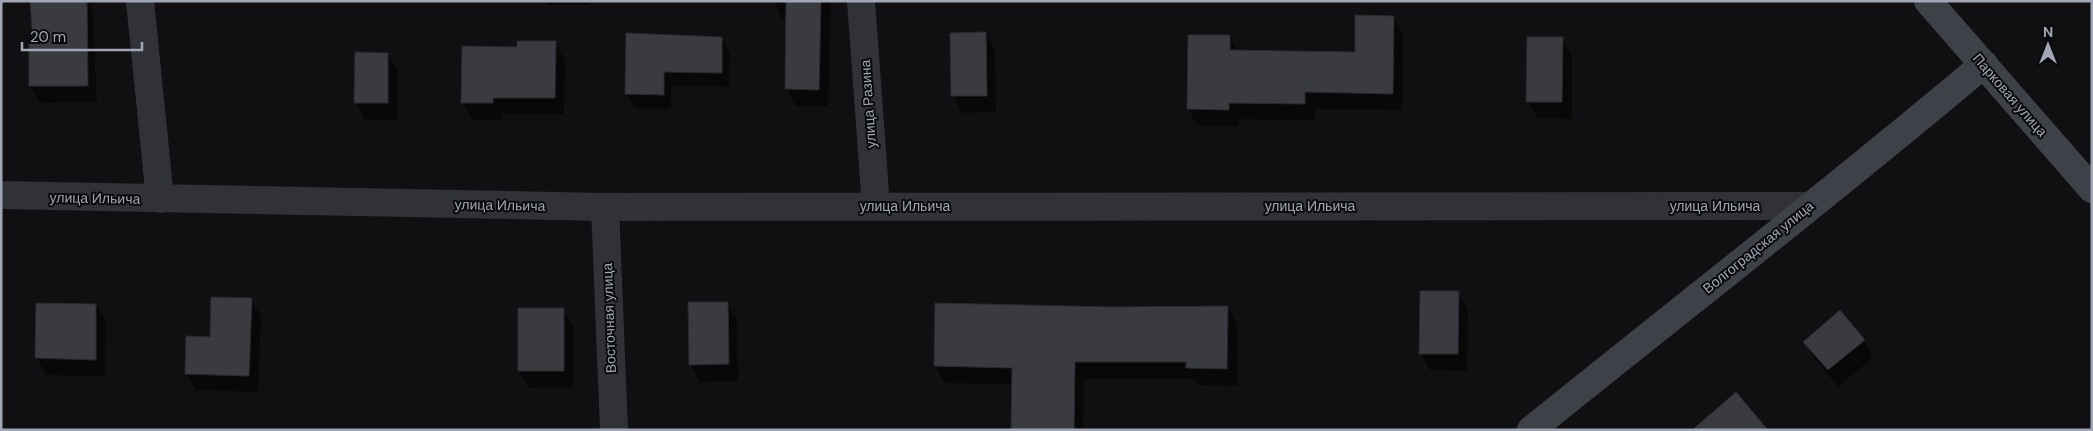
<svg xmlns="http://www.w3.org/2000/svg" width="2093" height="431" font-family="'DM Sans',sans-serif">
	<style>
		.shadow { fill: #0007 }
		.building { fill: #3a3b40; stroke: #2a2a2e }
		.lines { fill: none; stroke-linecap: round; stroke-linejoin: round }
		.street { stroke: #313237; stroke-width: 28 }
		.secondary { stroke: #3f4148; stroke-width: 28 }
		.labels { text-anchor: middle; dominant-baseline: central; stroke-width: 4; stroke-linejoin: round; paint-order: stroke }
		.street-label { font-size: 14px; fill: #a0a6b4; stroke: #0b0b0d }
	</style>
	<rect width="100%" height="100%" fill="#101012"/>
	<path class="shadow" d="M 31,1 L 92,1 L 97,102 L 40,103 L 30,86 L 34,44 Z
		M 546,1 L 590,1 L 590,5 L 548,5 Z
		M 773,1 L 831,1 L 828,106 L 796,106 L 786,89 L 787,20 L 783,20 Z
		M 1393,17 L 1403,34 L 1402,110 L 1314,109 L 1314,120 L 1239,119 L 1238,126 L 1198,126 L 1188,109 L 1230,36 L 1238,51 L 1356,53 Z
		M 985,33 L 995,50 L 996,112 L 962,113 L 953,96 Z
		M 627,35 L 722,39 L 730,53 L 729,87 L 671,86 L 671,109 L 635,108 L 627,94 Z
		M 1563,39 L 1572,56 L 1572,119 L 1537,118 L 1528,101 Z
		M 555,43 L 565,60 L 564,114 L 502,114 L 502,120 L 472,120 L 463,103 L 519,49 Z
		M 388,54 L 398,71 L 397,120 L 365,120 L 356,103 Z
		M 1458,293 L 1468,310 L 1467,371 L 1430,370 L 1420,353 Z
		M 251,299 L 261,316 L 258,392 L 196,390 L 186,373 L 211,338 Z
		M 727,303 L 737,320 L 738,381 L 700,382 L 691,365 Z
		M 96,305 L 106,322 L 105,376 L 46,375 L 37,358 Z
		M 1228,307 L 1237,324 L 1237,386 L 1197,385 L 1194,379 L 1084,379 L 1083,430 L 1012,430 L 1013,384 L 945,383 L 935,366 L 1113,308 Z
		M 563,309 L 573,326 L 573,388 L 529,388 L 519,371 Z
		M 1864,340 L 1873,357 L 1838,387 L 1815,359 L 1805,342 Z"/>
	<path class="building" d="M 30,1 L 87,1 L 88,86 L 29,86 L 29,43 L 33,43 Z
		M 786,1 L 821,1 L 819,90 L 785,89 Z
		M 1355,15 L 1394,16 L 1393,94 L 1305,92 L 1305,104 L 1229,103 L 1229,110 L 1187,109 L 1188,35 L 1230,35 L 1230,50 L 1355,52 Z
		M 986,32 L 987,96 L 951,96 L 950,33 Z
		M 626,33 L 722,37 L 722,73 L 664,72 L 664,95 L 625,94 Z
		M 1527,37 L 1563,37 L 1562,102 L 1526,102 Z
		M 517,41 L 556,41 L 555,98 L 493,98 L 493,103 L 461,103 L 462,46 L 517,47 Z
		M 355,52 L 388,53 L 388,103 L 354,103 Z
		M 1420,291 L 1459,291 L 1458,354 L 1419,354 Z
		M 211,297 L 252,298 L 249,376 L 185,374 L 186,336 L 210,337 Z
		M 688,302 L 728,302 L 729,364 L 689,365 Z
		M 36,303 L 96,304 L 96,360 L 35,358 Z
		M 935,303 L 1113,307 L 1228,306 L 1227,369 L 1186,368 L 1186,362 L 1075,362 L 1074,430 L 1011,430 L 1012,368 L 934,366 Z
		M 518,308 L 564,308 L 564,371 L 518,371 Z
		M 1840,310 L 1865,340 L 1828,370 L 1803,342 Z
		M 1736,392 L 1768,430 L 1692,430 Z"/>
	<g class="lines">
		<path class="street" d="M 140,1 L 160,199
			M 861,1 L 876,206
			M 1,195 L 605,207 L 1809,206
			M 605,207 L 614,430"/>
		<path class="secondary" d="M 1928,1 L 2092,189
			M 1531,430 C 1682,308 1836,189 1984,64"/>
	</g>
	<g class="labels">
		<g class="street-label">
			<text transform="translate(2010 95) rotate(49)">Парковая улица</text>
			<text transform="translate(868 104) rotate(-94)">улица Разина</text>
			<text transform="translate(95 198) rotate(1)">улица Ильича</text>
			<text transform="translate(500 205) rotate(1)">улица Ильича</text>
			<text x="905" y="206">улица Ильича</text>
			<text x="1310" y="206">улица Ильича</text>
			<text x="1715" y="206">улица Ильича</text>
			<text transform="translate(1758 247) rotate(-39)">Волгоградская улица</text>
			<text transform="translate(609 318) rotate(-92)">Восточная улица</text>
		</g>
	</g>
	<rect width="2093" height="431" fill="none" stroke="#a0a6b4" stroke-width="5"/>
	<g transform="translate(2048 45)" stroke="#0b0b0d" stroke-width="4" paint-order="stroke">
	<path d="M0-4L9 19L0 12L-9 19Z" fill="#a0a6b4"/>
	<text y="-8" font-size="14" font-weight="bold" text-anchor="middle" fill="#a0a6b4">N</text>
	</g>
	<path d="M22 42v8h120v-8" fill="none" stroke="#a0a6b4" stroke-width="2.5"/>
	<text x="30" y="42" font-size="15" fill="#a0a6b4" stroke="#0b0b0d" stroke-width="4" paint-order="stroke">20 m</text>
</svg>
